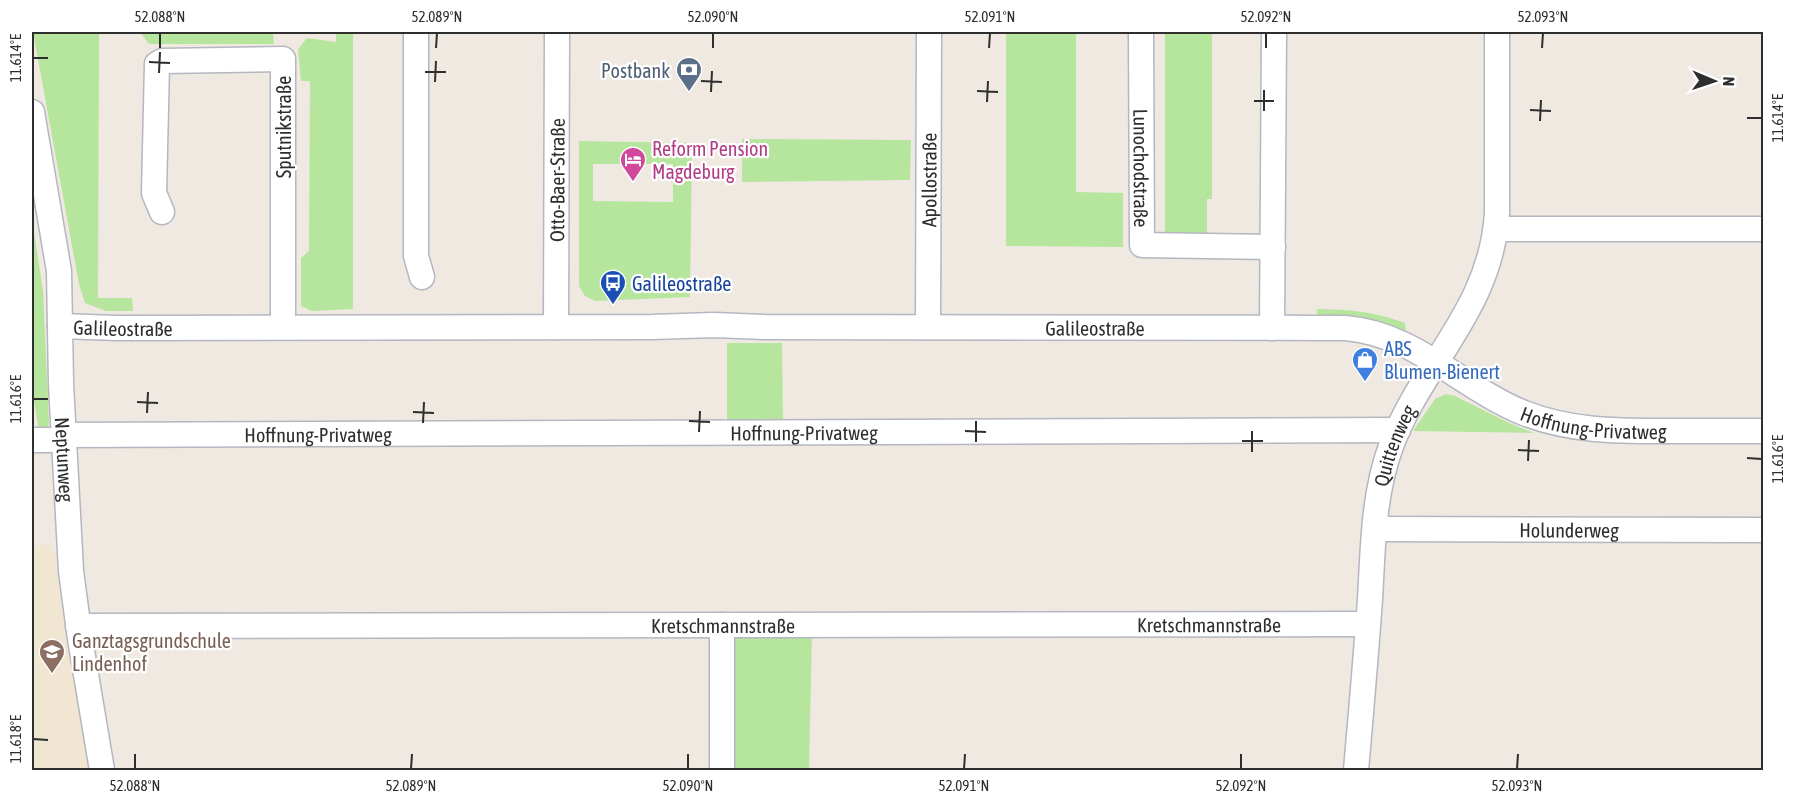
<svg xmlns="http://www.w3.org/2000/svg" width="1795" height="802" font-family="'Asap Condensed',sans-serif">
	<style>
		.education { fill: #f0e6d1 }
		.green { fill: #b6e59e; fill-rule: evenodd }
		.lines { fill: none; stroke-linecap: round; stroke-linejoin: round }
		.minor-casing { stroke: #b4b7c1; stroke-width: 27 }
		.minor { stroke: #fff; stroke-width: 24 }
		.ticks { fill: none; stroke: #2e2e2e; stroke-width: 2 }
		.labels { text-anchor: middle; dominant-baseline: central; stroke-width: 4.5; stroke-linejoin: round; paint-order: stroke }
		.service-label { font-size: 20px; fill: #4e5e75; stroke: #fff; text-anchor: end }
		.street-label { font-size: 20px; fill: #2e2e2e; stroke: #fff }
		.hotel-label { font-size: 20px; fill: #b23c85; stroke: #fff; text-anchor: start }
		.transit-label { font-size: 20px; fill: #164399; stroke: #fff; text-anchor: start }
		.shop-label { font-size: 20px; fill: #366cbe; stroke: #fff; text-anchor: start }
		.education-label { font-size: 20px; fill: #785e54; stroke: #fff; text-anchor: start }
		.neatline { fill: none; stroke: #2e2e2e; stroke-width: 2 }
		.ticks-label { font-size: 15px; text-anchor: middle; fill: #2e2e2e }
	</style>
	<rect width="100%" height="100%" fill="#efe9e1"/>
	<path class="education" d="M 32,545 L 53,545 L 89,770 L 32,770 Z"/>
	<path class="green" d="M 33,32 L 99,32 L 98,298 L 132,298 L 133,311 L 106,311 L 85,303 L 79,284 Z
		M 140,32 L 273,32 L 274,44 L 149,44 Z
		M 336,32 L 353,32 L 353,309 L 312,311 L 301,306 L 301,258 L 309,251 L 310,81 L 301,81 L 298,49 L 307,38 L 336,42 Z
		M 1006,32 L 1076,32 L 1076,192 L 1123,193 L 1123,247 L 1006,246 Z
		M 1165,32 L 1212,32 L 1212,199 L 1207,199 L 1207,235 L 1165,235 Z
		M 742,139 L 911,140 L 910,180 L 742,182 Z
		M 579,141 L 692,143 L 690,297 L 595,301 L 585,296 L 579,286 ZM 593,164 L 673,164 L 673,202 L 593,201 Z
		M 32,232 L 34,232 L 43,291 L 49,423 L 47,429 L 39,431 L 32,389 Z
		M 1317,309 C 1348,309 1376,312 1405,323 L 1406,333 L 1317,318 Z
		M 727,343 L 782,343 L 783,426 L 729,424 L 727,420 Z
		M 1446,394 L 1455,396 L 1509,423 L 1534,433 L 1413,431 L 1435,399 Z
		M 738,634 L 812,634 L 809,770 L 734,770 L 734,642 Z"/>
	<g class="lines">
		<defs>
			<g id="minor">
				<path d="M 416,32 L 416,256 L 422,277"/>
				<path id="s1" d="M 1141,32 L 1142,245 L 1273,247"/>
				<path id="s2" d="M 32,112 L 59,271 L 61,384 L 71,571 L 80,639 L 102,770"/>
				<path d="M 162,212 L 154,193 L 157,64 L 162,61 L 283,59 L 283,327"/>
				<path d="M 1496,229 L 1764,229"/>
				<path id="s3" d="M 60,326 L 117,328 L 652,327 L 714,325 L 765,327 L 1345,328 C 1414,333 1462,388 1524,413 C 1570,431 1615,431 1663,431 C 1697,431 1730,431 1764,431"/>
				<path id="s4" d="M 556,327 L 557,32"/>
				<path id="s5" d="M 928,327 L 929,32"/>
				<path d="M 1272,328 L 1274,32"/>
				<path id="s6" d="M 64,435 L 1398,430"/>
				<path d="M 32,440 L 64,440"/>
				<path id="s7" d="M 1375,529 L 1764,530"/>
				<path d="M 722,625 L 722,770"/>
				<path id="s8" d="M 78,626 L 1368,624"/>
				<path id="s9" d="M 1356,770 C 1361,713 1366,656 1370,599 C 1373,548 1373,495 1391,446 C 1422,363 1491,310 1497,213 L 1497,32"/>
			</g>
		</defs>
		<use href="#minor" class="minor-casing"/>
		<use href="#minor" class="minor"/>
	</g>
	<path class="ticks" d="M 160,48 L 160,33M 436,48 L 437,33M 713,48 L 713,33M 989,48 L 990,33M 1266,48 L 1266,33M 1542,48 L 1543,33M 33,58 L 48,58M 149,62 L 170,63M 425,72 L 446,72M 159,73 L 160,52M 701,81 L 722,82M 435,82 L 436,61M 977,91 L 998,92M 711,92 L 712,71M 1254,101 L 1274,101M 987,102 L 988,81M 1530,110 L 1551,111M 1264,111 L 1264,90M 1747,118 L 1762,118M 1540,121 L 1541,100M 33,399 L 48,399M 137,402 L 158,403M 413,412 L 434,413M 147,413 L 148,392M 689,421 L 710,422M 423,423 L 424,402M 965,431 L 986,432M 699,432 L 700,411M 1242,441 L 1263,441M 976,442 L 976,421M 1518,450 L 1539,451M 1252,452 L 1252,431M 1747,458 L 1762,459M 1528,461 L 1529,440M 33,739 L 48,740M 135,769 L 135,754M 411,769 L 412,754M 688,769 L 688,754M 964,769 L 965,754M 1241,769 L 1241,754M 1517,769 L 1518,754"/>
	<defs>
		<symbol id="bank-pin" viewBox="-11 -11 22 30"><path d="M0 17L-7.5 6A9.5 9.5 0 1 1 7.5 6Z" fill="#5c6f8a" stroke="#fff"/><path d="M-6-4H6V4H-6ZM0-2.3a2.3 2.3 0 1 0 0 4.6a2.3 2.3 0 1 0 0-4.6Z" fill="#fff"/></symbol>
		<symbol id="hotel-pin" viewBox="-11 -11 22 30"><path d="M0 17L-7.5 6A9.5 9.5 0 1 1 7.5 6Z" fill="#d1479c" stroke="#fff"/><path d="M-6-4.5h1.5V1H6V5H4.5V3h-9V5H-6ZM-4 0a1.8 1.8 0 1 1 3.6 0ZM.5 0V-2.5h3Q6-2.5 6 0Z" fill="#fff"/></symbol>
		<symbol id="bus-pin" viewBox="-11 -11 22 30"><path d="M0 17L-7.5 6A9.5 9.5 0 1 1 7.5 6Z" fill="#1a4fb4" stroke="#fff"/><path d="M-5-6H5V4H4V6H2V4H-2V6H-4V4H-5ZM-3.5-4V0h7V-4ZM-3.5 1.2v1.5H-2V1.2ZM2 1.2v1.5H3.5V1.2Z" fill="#fff"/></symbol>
		<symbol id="shop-pin" viewBox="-11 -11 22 30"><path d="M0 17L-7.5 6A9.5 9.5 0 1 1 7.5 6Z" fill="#3f7fe0" stroke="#fff"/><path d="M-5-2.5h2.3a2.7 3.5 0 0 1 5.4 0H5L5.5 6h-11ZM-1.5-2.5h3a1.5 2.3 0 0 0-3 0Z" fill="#fff"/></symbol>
		<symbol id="school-pin" viewBox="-11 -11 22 30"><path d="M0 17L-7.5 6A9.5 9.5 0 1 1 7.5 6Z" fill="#8d6e63" stroke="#fff"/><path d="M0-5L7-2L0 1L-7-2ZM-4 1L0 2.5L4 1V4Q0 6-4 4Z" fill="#fff"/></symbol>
	</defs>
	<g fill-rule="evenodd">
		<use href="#bank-pin" x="674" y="55" width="30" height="40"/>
		<use href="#hotel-pin" x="618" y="145" width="30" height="40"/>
		<use href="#bus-pin" x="598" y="268" width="30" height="40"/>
		<use href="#shop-pin" x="1350" y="345" width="30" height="40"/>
		<use href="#school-pin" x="37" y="637" width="30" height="40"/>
	</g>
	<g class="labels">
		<g class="service-label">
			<text x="670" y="70">Postbank</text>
		</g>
		<g class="street-label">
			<text transform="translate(283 127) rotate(-90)">Sputnikstraße</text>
			<text stroke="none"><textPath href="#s1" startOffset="136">Lunochodstraße</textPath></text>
			<text stroke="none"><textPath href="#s4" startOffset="147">Otto-Baer-Straße</textPath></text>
			<text stroke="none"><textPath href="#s5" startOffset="147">Apollostraße</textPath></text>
			<text stroke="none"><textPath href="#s3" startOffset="63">Galileostraße</textPath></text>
			<text stroke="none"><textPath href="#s3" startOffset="1035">Galileostraße</textPath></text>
			<text stroke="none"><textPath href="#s3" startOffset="1556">Hoffnung-Privatweg</textPath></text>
			<text stroke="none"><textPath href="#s6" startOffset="740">Hoffnung-Privatweg</textPath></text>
			<text stroke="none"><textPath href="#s6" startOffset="254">Hoffnung-Privatweg</textPath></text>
			<text stroke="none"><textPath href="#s9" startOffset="328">Quittenweg</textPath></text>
			<text stroke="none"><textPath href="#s2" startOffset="350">Neptunweg</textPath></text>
			<text stroke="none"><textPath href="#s7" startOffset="194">Holunderweg</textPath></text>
			<text stroke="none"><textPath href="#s8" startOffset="1131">Kretschmannstraße</textPath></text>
			<text stroke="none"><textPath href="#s8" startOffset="645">Kretschmannstraße</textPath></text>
		</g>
		<g class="hotel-label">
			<text x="652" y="148">Reform Pension<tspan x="652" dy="23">Magdeburg</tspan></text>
		</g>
		<g class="transit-label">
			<text x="632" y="283">Galileostraße</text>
		</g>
		<g class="shop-label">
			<text x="1384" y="348">ABS<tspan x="1384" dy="23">Blumen-Bienert</tspan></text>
		</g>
		<g class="education-label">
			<text x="72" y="640">Ganztagsgrundschule<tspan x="72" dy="23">Lindenhof</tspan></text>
		</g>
	</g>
	<rect width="1795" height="802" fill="none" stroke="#ffffff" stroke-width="66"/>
	<g transform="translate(1714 81) rotate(92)" stroke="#ffffff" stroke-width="4.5" paint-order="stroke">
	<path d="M0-4.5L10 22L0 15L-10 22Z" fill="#2e2e2e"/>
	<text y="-9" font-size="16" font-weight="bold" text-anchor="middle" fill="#2e2e2e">N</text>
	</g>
	<rect x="33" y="33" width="1729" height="736" class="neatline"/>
	<g class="ticks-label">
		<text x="160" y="22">52.088°N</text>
		<text x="437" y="22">52.089°N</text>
		<text x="713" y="22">52.090°N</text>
		<text x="990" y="22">52.091°N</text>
		<text x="1266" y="22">52.092°N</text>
		<text x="1543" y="22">52.093°N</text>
		<text transform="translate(16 58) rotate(-90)" y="5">11.614°E</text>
		<text transform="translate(1778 118) rotate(-90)" y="5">11.614°E</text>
		<text transform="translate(16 399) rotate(-90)" y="5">11.616°E</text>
		<text transform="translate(1778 459) rotate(-90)" y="5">11.616°E</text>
		<text transform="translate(16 739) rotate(-90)" y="5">11.618°E</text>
		<text x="135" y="791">52.088°N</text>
		<text x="411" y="791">52.089°N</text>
		<text x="688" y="791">52.090°N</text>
		<text x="964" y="791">52.091°N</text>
		<text x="1241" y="791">52.092°N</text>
		<text x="1517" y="791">52.093°N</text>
	</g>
</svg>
